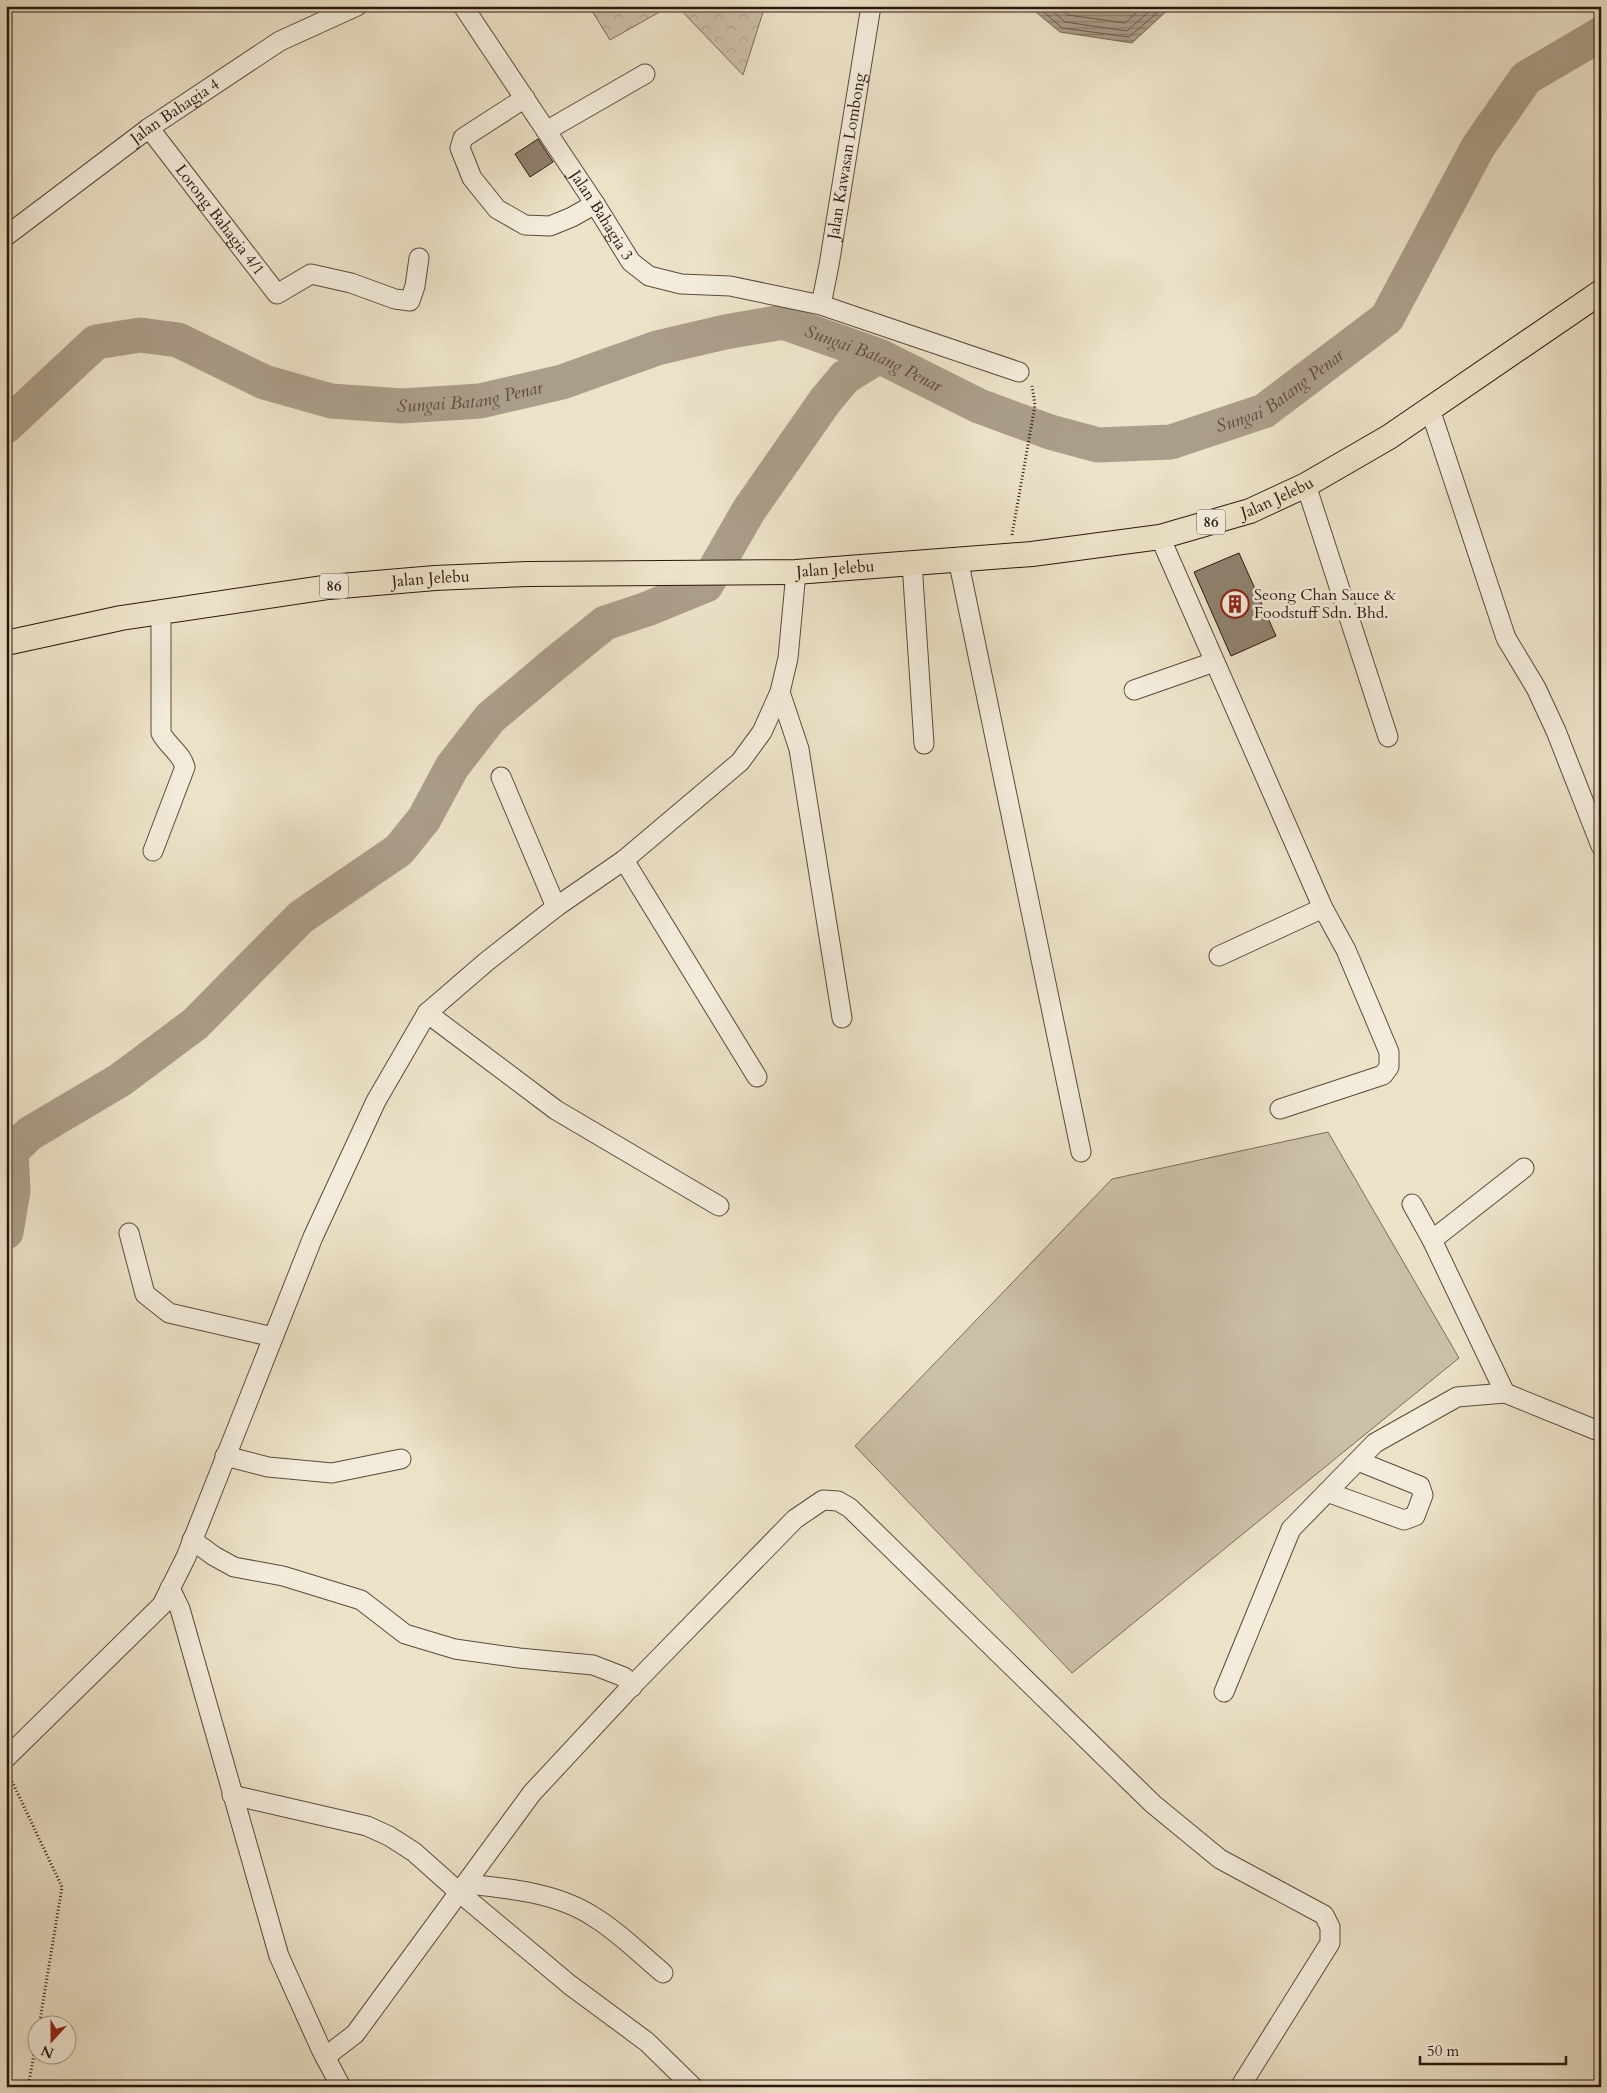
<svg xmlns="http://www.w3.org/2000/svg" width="1607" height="2093" font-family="Cardo,serif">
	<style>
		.grass { fill: #cbbfa8; stroke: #7b6b5b }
		.park { fill: url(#park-crowns); stroke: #7b6b5b }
		.water { fill: url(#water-rules); stroke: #776758 }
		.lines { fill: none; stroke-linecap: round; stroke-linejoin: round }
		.shore { stroke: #6a5a4c; stroke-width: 1 }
		.river { stroke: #aa9d89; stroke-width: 35 }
		.building { fill: #8f816f; stroke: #2b170e }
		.minor-casing { stroke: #5b4a3c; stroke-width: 21 }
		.major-casing { stroke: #2b170e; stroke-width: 26 }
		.path { stroke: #2b170e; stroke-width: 3; stroke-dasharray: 1 2.5; stroke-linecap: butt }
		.minor { stroke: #f3ecdb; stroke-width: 19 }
		.major { stroke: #ece2c8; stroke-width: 24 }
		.labels { text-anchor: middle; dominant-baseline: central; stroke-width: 5; stroke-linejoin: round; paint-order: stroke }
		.shield { fill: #f3ecdb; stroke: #67574c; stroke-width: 1 }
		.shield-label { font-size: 15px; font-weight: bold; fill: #2b170e }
		.street-label { font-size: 16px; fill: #2b170e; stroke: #f3ecdb }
		.poi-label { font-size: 16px; fill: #2b170e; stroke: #f3ecdb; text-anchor: start }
		.water-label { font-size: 18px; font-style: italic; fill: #5e4d3f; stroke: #f3ecdb }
	</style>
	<defs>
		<pattern id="park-crowns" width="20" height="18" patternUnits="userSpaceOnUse" patternTransform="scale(1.25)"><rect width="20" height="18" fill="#cbbfa8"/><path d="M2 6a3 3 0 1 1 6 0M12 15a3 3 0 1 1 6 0" fill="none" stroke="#aea38f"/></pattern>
		<pattern id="water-rules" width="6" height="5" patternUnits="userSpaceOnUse" patternTransform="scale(1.25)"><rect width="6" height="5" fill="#aa9d89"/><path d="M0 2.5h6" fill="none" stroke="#8b7f6e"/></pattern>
	</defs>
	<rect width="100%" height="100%" fill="#ece2c8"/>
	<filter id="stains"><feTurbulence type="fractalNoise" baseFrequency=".004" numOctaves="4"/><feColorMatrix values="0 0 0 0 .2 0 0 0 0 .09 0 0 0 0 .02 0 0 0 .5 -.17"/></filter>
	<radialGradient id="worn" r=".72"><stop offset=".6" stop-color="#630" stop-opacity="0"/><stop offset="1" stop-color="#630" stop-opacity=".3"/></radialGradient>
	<path class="grass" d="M 1328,1132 L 1459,1358 L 1072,1673 L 855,1446 L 1112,1179 Z"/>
	<path class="park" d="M 589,6 L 670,6 L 610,40 Z
		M 677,6 L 765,6 L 743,75 Z"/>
	<path class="water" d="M 1021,6 L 1172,6 L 1132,43 L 1060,32 L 1031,8 Z"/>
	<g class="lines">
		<path class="shore" d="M 1037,6 L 1062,28 L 1129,37 L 1165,6
			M 1047,6 L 1065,22 L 1127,31 L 1155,6
			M 1058,6 L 1068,15 L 1125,23 L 1144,6"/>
		<g class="river">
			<path id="s1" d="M 6,426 L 96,342 L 140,335 L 178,340 L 264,382 L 331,401 L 402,406 L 480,401 L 562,382 L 657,348 L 725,332 L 783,322 L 879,356 L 979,406 L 1050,432 L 1098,445 L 1171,442 L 1264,411 L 1387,318 L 1478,147 L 1526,78 L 1601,34"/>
			<path d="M 6,1232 L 13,1190 L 11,1152 L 29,1134 L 120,1080 L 195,1024 L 301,917 L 399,850 L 424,819 L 452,767 L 490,718 L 553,665 L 605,623 L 647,609 L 706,585 L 749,510 L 825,401 L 845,377 L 879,356"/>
		</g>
	</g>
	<path class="building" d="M 538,139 L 553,162 L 530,177 L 515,154 Z
		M 1239,553 L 1276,636 L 1231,656 L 1194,572 Z"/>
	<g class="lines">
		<defs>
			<g id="minor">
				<path id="s2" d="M 463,6 L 595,204 L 631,262 L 649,276 L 681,284 L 730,286 L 821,305 L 1019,372"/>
				<path d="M 525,98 L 463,138 L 460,148 L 472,178 L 497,209 L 525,225 L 550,226 L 572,217 L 595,204"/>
				<path id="s3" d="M 149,128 L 277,294 L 311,274 L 351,283 L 395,299 L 410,301 L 415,286 L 419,258"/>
				<path d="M 546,131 L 645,74"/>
				<path id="s4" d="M 6,236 L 149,128 L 280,41 L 357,6"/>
				<path id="s5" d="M 821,305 L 829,265 L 871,6"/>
				<path d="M 1430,409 L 1506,638 L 1536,688 L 1556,731 L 1601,846"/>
				<path d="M 1306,485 L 1388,737"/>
				<path d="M 1160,537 L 1323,908 L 1346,950 L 1389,1052 L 1389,1067 L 1383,1075 L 1280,1109"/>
				<path d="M 958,559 L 1081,1152"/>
				<path d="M 912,563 L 924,744"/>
				<path d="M 1134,690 L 1214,662"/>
				<path d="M 780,692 L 799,749 L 842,1018"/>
				<path d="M 501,777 L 556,907"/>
				<path d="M 153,851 L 185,767 C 182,754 167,745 161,733 L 161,612"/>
				<path d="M 624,860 L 757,1077"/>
				<path d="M 1219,956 L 1323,908"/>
				<path d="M 427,1013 L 556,1110 L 719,1206"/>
				<path d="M 1412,1204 L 1432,1240 L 1505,1393"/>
				<path d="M 129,1233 L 145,1294 L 169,1313 L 273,1337"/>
				<path d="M 1432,1240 L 1524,1168"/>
				<path d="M 225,1456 L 268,1467 L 332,1473 L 401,1459"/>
				<path d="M 1327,1492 L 1404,1520 L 1415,1516 L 1423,1495 L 1420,1486 L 1358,1461"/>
				<path d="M 192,1540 L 214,1556 L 234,1567 L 283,1576 L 361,1600 L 405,1634 L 455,1649 L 519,1658 L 593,1665 L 624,1677 L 632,1687"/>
				<path d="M 170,1588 L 180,1609 L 279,1956 L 321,2049 L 341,2087"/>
				<path d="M 1224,1692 L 1291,1529 L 1375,1443 L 1457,1397 L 1505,1393 L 1601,1432"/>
				<path d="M 6,1758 L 162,1605 L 186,1557 L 313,1237 L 376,1101 L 427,1013 L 486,962 L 556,907 L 624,860 L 740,762 L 762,732 L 780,692 L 788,658 L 796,572"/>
				<path d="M 232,1795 L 367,1826 L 389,1836 L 414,1852 L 460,1893 L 570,1985 L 647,2042 L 693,2087"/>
				<path d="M 466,1884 C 508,1888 558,1893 594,1917 C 619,1932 640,1954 663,1973"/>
				<path d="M 325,2057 L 355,2034 L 532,1793 L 627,1691 L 795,1519 L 823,1500 L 838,1501 L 850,1508 L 1153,1804 L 1220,1859 L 1324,1915 L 1330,1927 L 1330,1943 L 1240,2087"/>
			</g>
			<g id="major">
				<path id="s6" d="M 6,643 L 121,618 L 329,587 L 435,578 L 528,574 L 796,572 L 1032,554 L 1160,537 L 1250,511 L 1306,485 L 1389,437 L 1601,292"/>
			</g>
		</defs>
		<use href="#minor" class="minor-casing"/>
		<use href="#major" class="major-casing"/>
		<path class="path" d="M 1012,535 L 1035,405 L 1032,386
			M 9,1775 L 62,1887 L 39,2026
			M 28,2087 L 38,2033"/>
		<use href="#minor" class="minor"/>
		<use href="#major" class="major"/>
	</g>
	<defs>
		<symbol id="building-ring" viewBox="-11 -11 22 22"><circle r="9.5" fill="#f3ecdb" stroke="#8f2418" stroke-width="1.5"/><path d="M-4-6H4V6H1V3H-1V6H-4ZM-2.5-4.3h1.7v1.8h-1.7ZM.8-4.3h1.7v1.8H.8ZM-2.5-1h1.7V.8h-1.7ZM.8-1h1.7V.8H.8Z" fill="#8f2418"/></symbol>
	</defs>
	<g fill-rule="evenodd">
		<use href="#building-ring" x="1219" y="588" width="32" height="32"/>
	</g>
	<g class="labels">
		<g class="shield">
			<rect x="1197" y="509.5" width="28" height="25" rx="4"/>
			<rect x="320" y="573.5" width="28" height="25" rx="4"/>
		</g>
		<g class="shield-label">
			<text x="1211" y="522">86</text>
			<text x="334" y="586">86</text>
		</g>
		<g class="street-label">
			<text stroke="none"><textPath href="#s4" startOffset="210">Jalan Bahagia 4</textPath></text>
			<text stroke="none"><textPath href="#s5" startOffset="151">Jalan Kawasan Lombong</textPath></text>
			<text stroke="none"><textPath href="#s2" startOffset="251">Jalan Bahagia 3</textPath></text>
			<text stroke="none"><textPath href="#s3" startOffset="116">Lorong Bahagia 4/1</textPath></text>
			<text stroke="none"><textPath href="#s6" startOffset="1285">Jalan Jelebu</textPath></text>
			<text stroke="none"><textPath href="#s6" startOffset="835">Jalan Jelebu</textPath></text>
			<text stroke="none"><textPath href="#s6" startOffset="430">Jalan Jelebu</textPath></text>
		</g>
		<g class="poi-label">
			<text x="1254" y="595">Seong Chan Sauce &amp;<tspan x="1254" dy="18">Foodstuff Sdn. Bhd.</tspan></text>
		</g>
		<g class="water-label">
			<text stroke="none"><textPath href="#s1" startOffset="932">Sungai Batang Penar</textPath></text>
			<text stroke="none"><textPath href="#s1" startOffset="1368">Sungai Batang Penar</textPath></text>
			<text stroke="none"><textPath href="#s1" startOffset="511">Sungai Batang Penar</textPath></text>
		</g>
	</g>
	<rect width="1607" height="2093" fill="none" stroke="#ece2c8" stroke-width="25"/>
	<rect x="8" y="8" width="1592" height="2078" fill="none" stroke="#2b170e" stroke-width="2.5"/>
	<rect x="12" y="12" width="1582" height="2068" fill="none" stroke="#2b170e"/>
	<g transform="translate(52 2040) rotate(201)"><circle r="24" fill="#f3ecdb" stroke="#a39789"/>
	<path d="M0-4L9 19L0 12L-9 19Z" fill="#8f2418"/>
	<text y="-8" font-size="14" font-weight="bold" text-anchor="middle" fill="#2b170e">N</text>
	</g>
	<path d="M1420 2056v8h146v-8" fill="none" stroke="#2b170e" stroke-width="2.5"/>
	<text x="1427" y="2056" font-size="15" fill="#2b170e" stroke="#f3ecdb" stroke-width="4" paint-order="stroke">50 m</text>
	<rect width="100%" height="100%" filter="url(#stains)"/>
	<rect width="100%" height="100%" fill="url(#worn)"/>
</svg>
